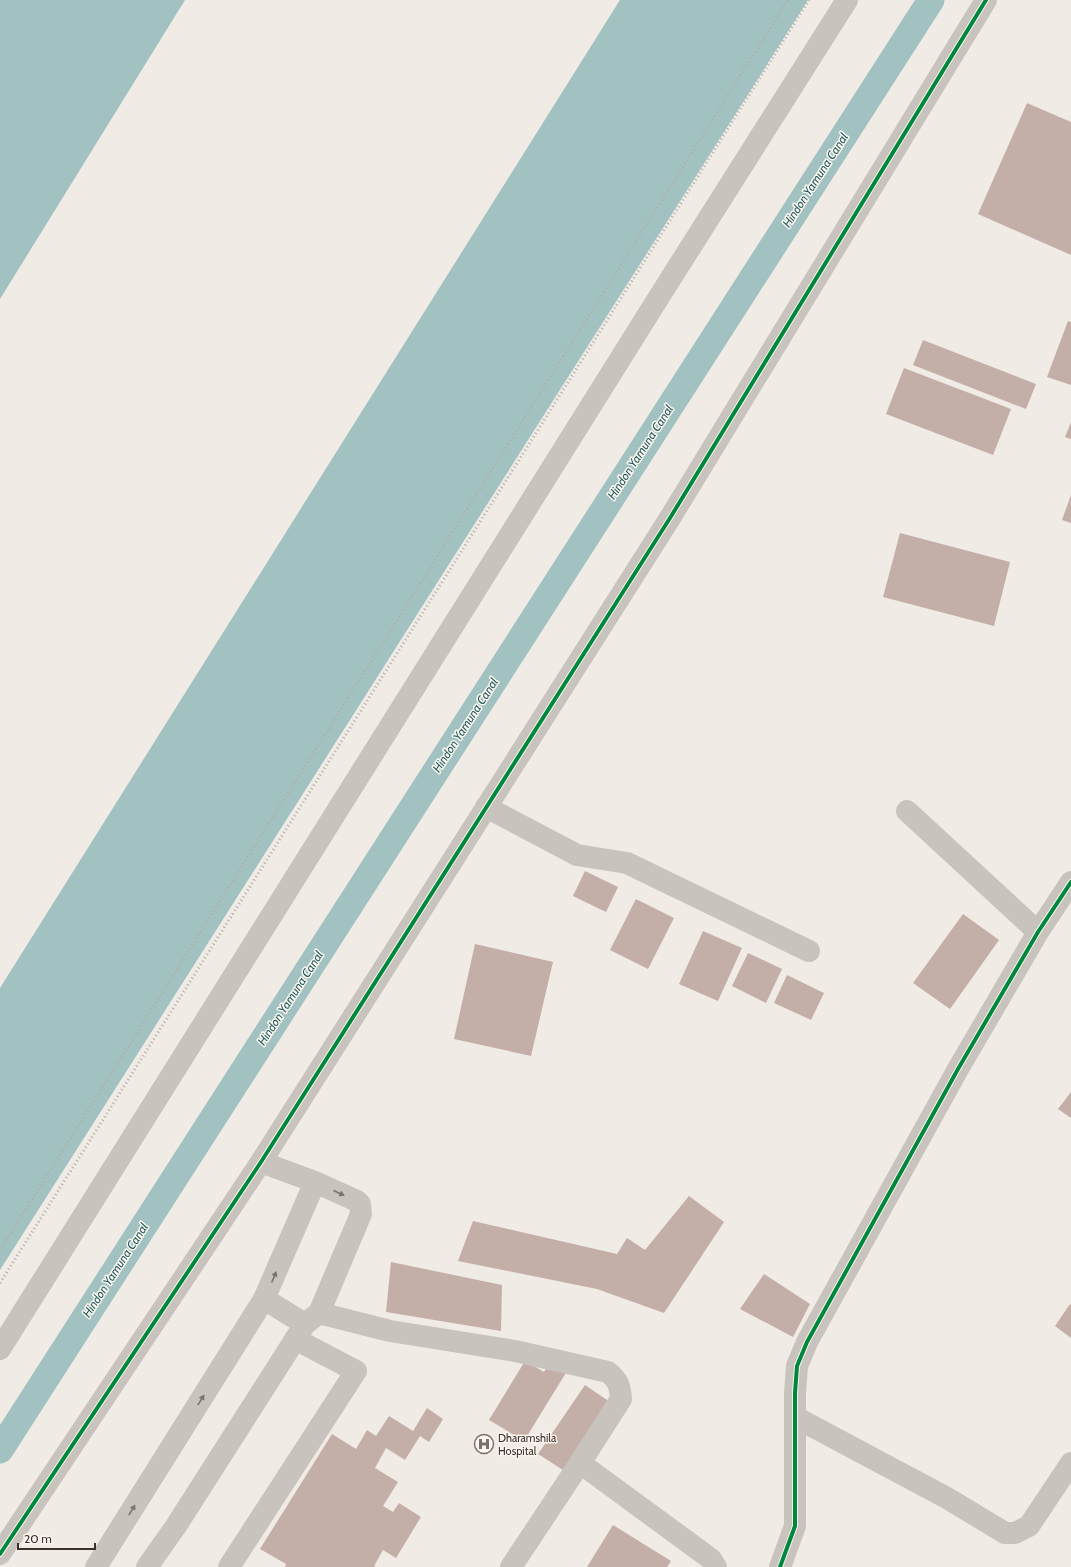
<svg xmlns="http://www.w3.org/2000/svg" width="1071" height="1567" font-family="Cabin,sans-serif">
	<style>
		.water { fill: #a1c2c1 }
		.lines { fill: none; stroke-linecap: round; stroke-linejoin: round }
		.canal { stroke: #a1c2c1; stroke-width: 27 }
		.building { fill: #c3afa7 }
		.minor { stroke: #c9c3be; stroke-width: 22 }
		.rail { stroke: #b1aca8; stroke-width: 3; stroke-dasharray: 1 3; stroke-linecap: butt }
		.cycleway-casing { stroke: #fbf5ee; stroke-width: 6 }
		.cycleway { stroke: #00873e; stroke-width: 4 }
		.oneway { fill: #7b726d }
		.labels { text-anchor: middle; dominant-baseline: central; stroke-width: 3; stroke-linejoin: round; paint-order: stroke }
		.poi-label { font-size: 11px; fill: #3b302b; stroke: #fbf5ee; text-anchor: start }
		.water-label { font-size: 12px; font-style: italic; fill: #1f5a5e; stroke: #fbf5ee }
	</style>
	<rect width="100%" height="100%" fill="#f0ebe5"/>
	<path class="water" d="M 0,0 L 185,0 L 0,299 Z
		M 620,0 L 808,0 L 0,1270 L 0,988 Z"/>
	<g class="lines">
		<path class="canal" d="M 0,1450 L 931,0"/>
	</g>
	<path class="building" d="M 1027,103 L 1071,122 L 1071,255 L 978,214 Z
		M 1068,321 L 1071,322 L 1071,385 L 1047,377 Z
		M 923,340 L 1036,384 L 1026,409 L 913,365 Z
		M 904,368 L 1011,409 L 993,455 L 886,414 Z
		M 1071,422 L 1071,439 L 1065,437 Z
		M 1071,495 L 1071,523 L 1062,520 Z
		M 900,533 L 1010,562 L 994,626 L 883,597 Z
		M 585,871 L 618,887 L 606,912 L 573,896 Z
		M 636,899 L 674,918 L 648,969 L 610,950 Z
		M 963,914 L 999,940 L 950,1009 L 913,983 Z
		M 703,931 L 742,948 L 718,1001 L 679,984 Z
		M 475,944 L 553,962 L 531,1056 L 454,1039 Z
		M 748,953 L 782,969 L 766,1003 L 732,986 Z
		M 787,975 L 824,993 L 811,1020 L 774,1003 Z
		M 1071,1092 L 1071,1118 L 1058,1109 Z
		M 689,1196 L 724,1222 L 664,1313 L 597,1289 L 458,1261 L 473,1221 L 617,1254 L 627,1238 L 645,1250 Z
		M 391,1262 L 502,1285 L 501,1331 L 386,1312 Z
		M 764,1274 L 810,1304 L 793,1337 L 740,1309 Z
		M 1070,1304 L 1071,1305 L 1071,1338 L 1055,1326 Z
		M 525,1361 L 544,1372 L 551,1361 L 567,1371 L 524,1441 L 489,1420 Z
		M 585,1385 L 610,1402 L 563,1470 L 538,1454 Z
		M 427,1408 L 443,1419 L 429,1442 L 420,1436 L 405,1460 L 386,1448 L 375,1468 L 398,1482 L 383,1506 L 393,1512 L 399,1503 L 421,1517 L 396,1558 L 383,1550 L 374,1566 L 376,1567 L 285,1567 L 286,1564 L 260,1549 L 332,1434 L 356,1449 L 367,1430 L 376,1436 L 389,1416 L 413,1431 Z
		M 613,1525 L 671,1561 L 667,1567 L 587,1567 Z"/>
	<g class="lines">
		<path class="minor" d="M 486,807 L 577,855 L 627,863 L 809,951
			M 907,811 L 1038,932
			M 261,1162 L 315,1182
			M 264,1299 L 305,1324
			M 319,1313 L 390,1331 L 515,1351 L 608,1372 C 618,1380 620,1386 621,1399 L 580,1463 L 711,1559 L 716,1567
			M 0,1349 L 659,297 L 847,0
			M 795,1417 L 947,1498 L 1005,1533 L 1015,1533 L 1029,1526 L 1071,1463
			M 0,1554 L 261,1162 L 670,518 L 986,0
			M 96,1567 L 264,1299 L 315,1182 L 357,1201 L 360,1204 L 361,1214 L 319,1313 L 305,1324 L 176,1526 L 147,1567
			M 229,1567 L 356,1371 L 295,1339
			M 511,1567 L 580,1463
			M 780,1567 L 795,1526 L 795,1393 L 797,1366 L 807,1342 L 958,1069 L 1038,932 L 1071,882"/>
		<path class="rail" d="M 0,1250 L 788,0
			M 0,1283 L 809,0"/>
		<defs>
			<path id="cycleway" d="M 0,1554 L 261,1162 L 670,518 L 986,0
				M 780,1567 L 795,1526 L 795,1393 L 797,1366 L 807,1342 L 958,1069 L 1038,932 L 1071,882"/>
		</defs>
		<use href="#cycleway" class="cycleway-casing"/>
		<use href="#cycleway" class="cycleway"/>
	</g>
	<defs><path id="oneway-solid" d="M-6-.8H1V-3.2L6.5 0L1 3.2V.8H-6Z"/></defs>
	<g class="oneway">
		<use href="#oneway-solid" transform="translate(339 1193) rotate(24)"/>
		<use href="#oneway-solid" transform="translate(274 1277) rotate(-67)"/>
		<use href="#oneway-solid" transform="translate(201 1400) rotate(-58)"/>
		<use href="#oneway-solid" transform="translate(132 1510) rotate(-58)"/>
	</g>
	<defs>
		<symbol id="hospital-ring" viewBox="-11 -11 22 22"><circle r="9.5" fill="#fbf5ee" stroke="#7a716c" stroke-width="1.5"/><path d="M-5-5h3v3.5h4V-5h3V5h-3V1.5h-4V5h-3Z" fill="#7a716c"/></symbol>
	</defs>
	<g fill-rule="evenodd">
		<use href="#hospital-ring" x="473" y="1433" width="22" height="22"/>
	</g>
	<g class="labels">
		<g class="poi-label">
			<text x="498" y="1438">Dharamshila<tspan x="498" dy="13">Hospital</tspan></text>
		</g>
		<g class="water-label">
			<text transform="translate(815 180) rotate(-57)">Hindon Yamuna Canal</text>
			<text transform="translate(640 452) rotate(-57)">Hindon Yamuna Canal</text>
			<text transform="translate(465 725) rotate(-57)">Hindon Yamuna Canal</text>
			<text transform="translate(290 998) rotate(-57)">Hindon Yamuna Canal</text>
			<text transform="translate(115 1270) rotate(-57)">Hindon Yamuna Canal</text>
		</g>
	</g>
	<path d="M18 1543v6h77v-6" fill="none" stroke="#3b302b" stroke-width="2"/>
	<text x="24" y="1543" font-size="12" fill="#3b302b" stroke="#fbf5ee" stroke-width="3" paint-order="stroke">20 m</text>
</svg>
